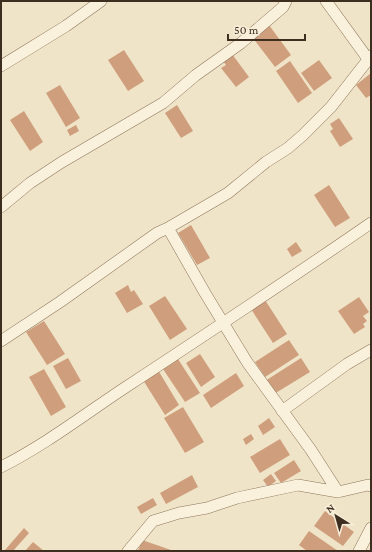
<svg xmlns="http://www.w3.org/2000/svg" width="372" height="552" font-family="'Crimson Pro',serif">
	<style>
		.building { fill: #cf9f7d }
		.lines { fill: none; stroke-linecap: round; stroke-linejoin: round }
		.minor-casing { stroke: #8d765c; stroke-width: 12 }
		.minor { stroke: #faf1dc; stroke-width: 11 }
	</style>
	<rect width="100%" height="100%" fill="#f0e4c8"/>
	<path class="building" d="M 269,25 L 291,55 L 275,67 L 252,37 Z
		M 124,50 L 144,81 L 128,91 L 108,60 Z
		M 232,54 L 249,77 L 236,87 L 221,68 L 226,65 L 223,61 Z
		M 319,60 L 332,78 L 314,91 L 301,73 Z
		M 290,61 L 312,93 L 298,103 L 276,71 Z
		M 371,73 L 371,95 L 366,98 L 356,85 Z
		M 60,85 L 80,118 L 66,127 L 46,93 Z
		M 177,105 L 193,131 L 181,138 L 165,113 Z
		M 24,111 L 43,142 L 30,151 L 10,120 Z
		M 339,118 L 353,139 L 340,147 L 330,131 L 333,129 L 330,124 Z
		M 76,125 L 79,131 L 70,136 L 67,130 Z
		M 329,185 L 350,218 L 335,227 L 314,195 Z
		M 191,225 L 210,258 L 197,265 L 178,233 Z
		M 296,242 L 302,251 L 292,257 L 287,249 Z
		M 128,285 L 131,292 L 134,290 L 143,304 L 127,313 L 115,293 Z
		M 165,296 L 187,329 L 170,340 L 149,306 Z
		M 359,297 L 369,312 L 363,316 L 367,321 L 363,324 L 365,327 L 354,334 L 338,311 Z
		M 265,300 L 287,334 L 273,343 L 251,309 Z
		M 44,321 L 65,354 L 47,365 L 26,332 Z
		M 289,340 L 299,355 L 265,377 L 255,362 Z
		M 200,354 L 215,377 L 201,387 L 186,363 Z
		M 68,358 L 81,381 L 66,389 L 53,366 Z
		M 301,358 L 310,372 L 274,394 L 265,381 Z
		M 178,359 L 200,393 L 185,402 L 163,369 Z
		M 44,369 L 66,407 L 51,416 L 29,377 Z
		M 158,370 L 179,405 L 165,415 L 143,380 Z
		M 236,373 L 244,386 L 211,408 L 203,395 Z
		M 183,407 L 204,442 L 185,453 L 164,418 Z
		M 269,418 L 275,427 L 263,435 L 258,426 Z
		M 251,434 L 254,439 L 246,445 L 243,439 Z
		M 280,439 L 290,455 L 260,473 L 250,457 Z
		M 294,460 L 301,471 L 281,483 L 274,473 Z
		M 271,474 L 276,481 L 268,487 L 263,480 Z
		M 192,475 L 198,487 L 166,504 L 160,493 Z
		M 153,498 L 157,505 L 141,514 L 137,507 Z
		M 325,511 L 354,532 L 343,546 L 314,526 Z
		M 24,528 L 29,533 L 13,551 L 7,551 L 5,550 Z
		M 309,531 L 338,551 L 307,551 L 299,545 Z
		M 142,540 L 174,551 L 138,551 Z
		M 33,542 L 44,551 L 25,551 Z"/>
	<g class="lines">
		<defs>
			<path id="minor" d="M 326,1 L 368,59
				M 1,66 L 66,26 L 101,1
				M 1,207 L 30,183 L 62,162 L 163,103 L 196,75 L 241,43 L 283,7 L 286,1
				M 168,228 L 228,193 L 266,162 L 288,148 L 303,135 L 331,107 L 371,56
				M 1,341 L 60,302 L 157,233 L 168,228 L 205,293 L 247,362 L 311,450 L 338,492
				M 282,411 L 347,364 L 371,350
				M 1,467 C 45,445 85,414 126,387 C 208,333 290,279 371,223
				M 128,551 L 153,521 L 179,513 L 207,508 L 237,498 L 298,485 L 338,492 L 368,485 L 371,486
				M 359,551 L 371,528"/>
		</defs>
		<use href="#minor" class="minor-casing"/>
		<use href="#minor" class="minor"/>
	</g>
	<rect width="372" height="552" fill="none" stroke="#3d2e20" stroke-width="4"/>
	<g transform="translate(336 516) rotate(323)" stroke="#f7eed8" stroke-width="3" paint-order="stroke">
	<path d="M0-3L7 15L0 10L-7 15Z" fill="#3d2e20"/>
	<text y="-6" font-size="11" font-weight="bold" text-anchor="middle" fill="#3d2e20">N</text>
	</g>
	<path d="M228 34v6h77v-6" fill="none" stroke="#3d2e20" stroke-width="2"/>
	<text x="234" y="34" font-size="12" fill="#3d2e20" stroke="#f7eed8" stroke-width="3" paint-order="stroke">50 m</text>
</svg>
